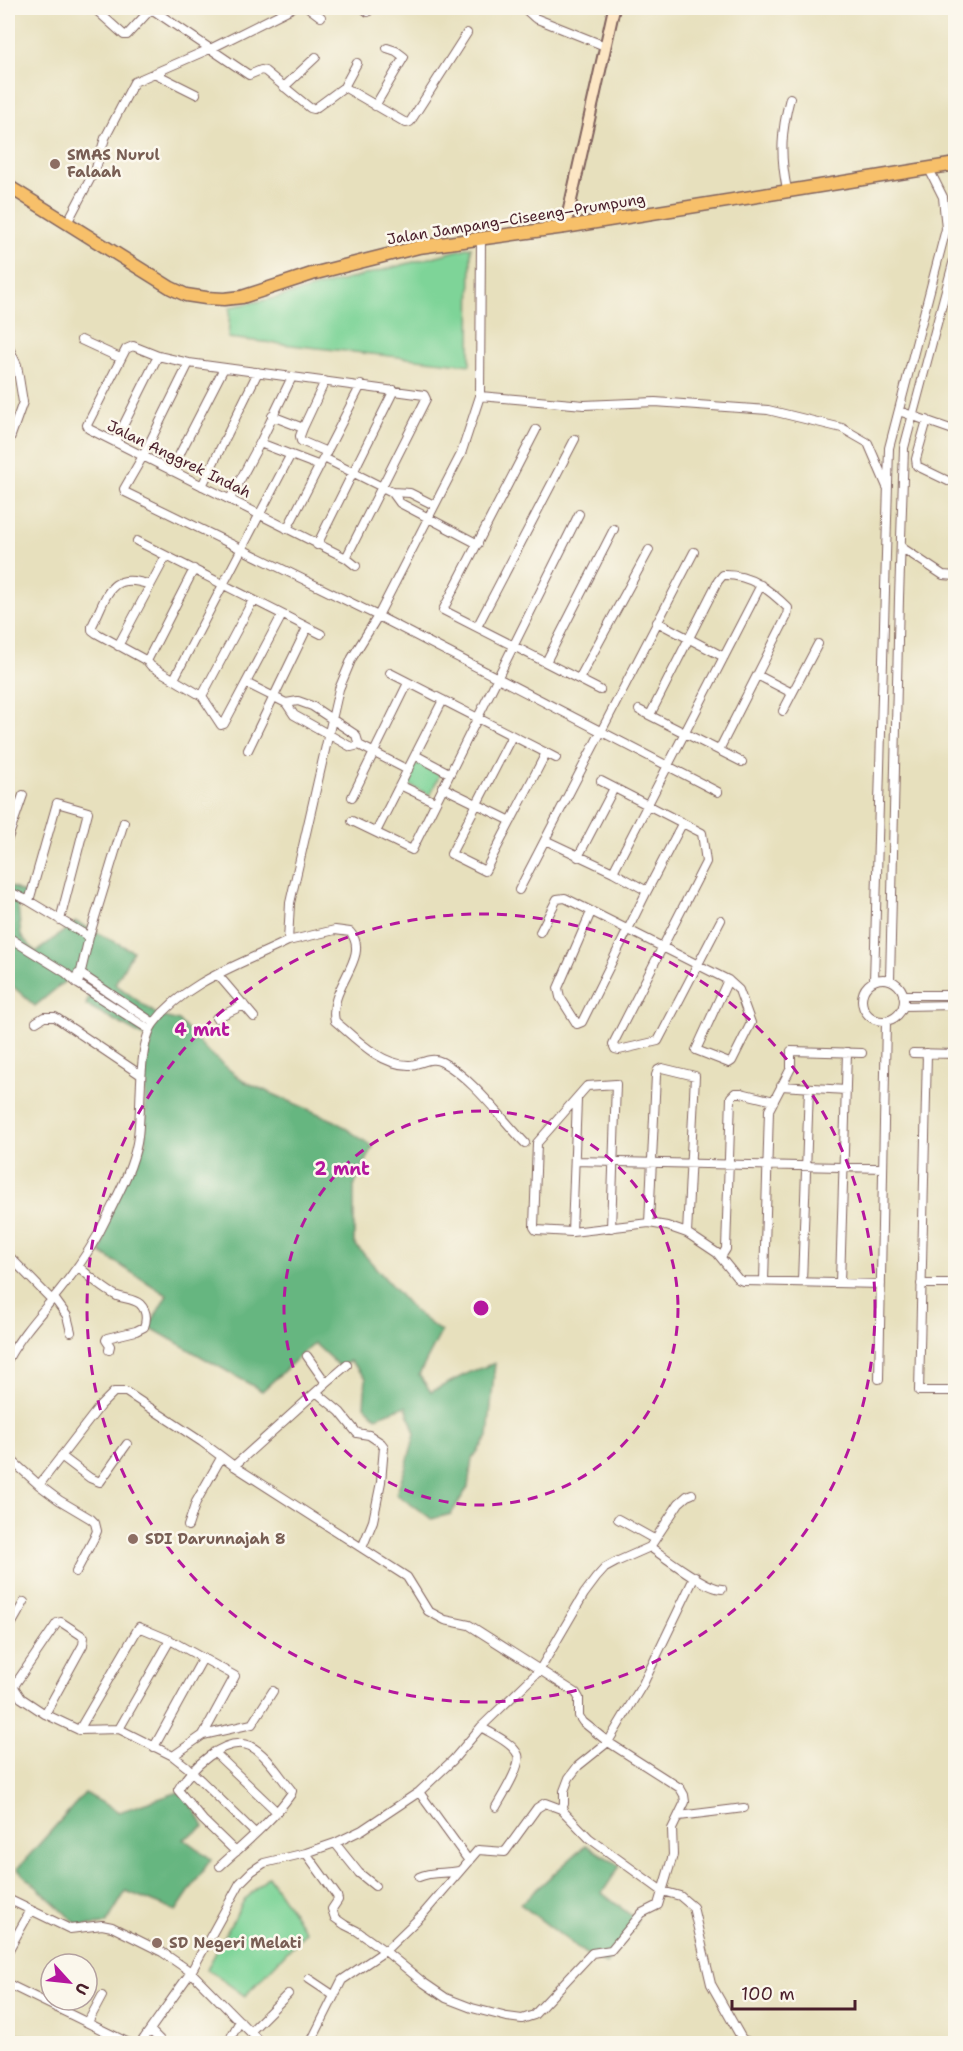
<svg xmlns="http://www.w3.org/2000/svg" width="963" height="2051" font-family="'Shantell Sans',sans-serif">
	<style>
		.green { fill: #7ed498; stroke: #647a62; stroke-width: 1.5 }
		.forest { fill: #66b680; stroke: #586a56; stroke-width: 1.5 }
		.lines { fill: none; stroke-linecap: round; stroke-linejoin: round }
		.street-casing { stroke: #81635e; stroke-width: 10 }
		.secondary-casing { stroke: #81635e; stroke-width: 14 }
		.primary-casing { stroke: #81635e; stroke-width: 15 }
		.street { stroke: #fff; stroke-width: 8 }
		.secondary { stroke: #fce6c4; stroke-width: 10 }
		.primary { stroke: #f7c06b; stroke-width: 12 }
		.ring { fill: none; stroke: #b5179e; stroke-width: 3; stroke-dasharray: 10 8 }
		.education-dot { fill: #8d6e63; stroke: #fbf7ec; stroke-width: 2 }
		.labels { text-anchor: middle; dominant-baseline: central; stroke-width: 5; stroke-linejoin: round; paint-order: stroke }
		.education-label { font-size: 15px; font-weight: bold; fill: #785e54; stroke: #fbf7ec; text-anchor: start }
		.street-label { font-size: 15px; fill: #4a1f2b; stroke: #fbf7ec }
		.centre { fill: #b5179e; stroke: #fbf7ec; stroke-width: 3 }
		.ring-label { font-size: 18px; text-anchor: middle; font-weight: bold; fill: #b5179e; stroke: #fbf7ec; stroke-width: 5; stroke-linejoin: round; paint-order: stroke }
	</style>
	<rect width="100%" height="100%" fill="#fbf7ec"/>
	<filter id="ink" filterUnits="userSpaceOnUse"><feTurbulence type="fractalNoise" baseFrequency=".0167" numOctaves="2"/><feDisplacementMap in="SourceGraphic" scale="12" xChannelSelector="R" yChannelSelector="G"/><feConvolveMatrix kernelMatrix="1 2 1 2 8 2 1 2 1" color-interpolation-filters="sRGB"/></filter>
	<filter id="wash" filterUnits="userSpaceOnUse"><feTurbulence type="fractalNoise" baseFrequency=".008" numOctaves="4" result="noise"/><feDisplacementMap in="SourceGraphic" scale="24" xChannelSelector="R" yChannelSelector="G"/><feGaussianBlur stdDeviation="1.35" result="paint"/><feColorMatrix in="noise" values="0 0 0 0 0 0 0 0 0 0 0 0 0 0 0 0 0 1.4 0 .05"/><feComposite in="paint" operator="in"/></filter>
	<g filter="url(#wash)">
		<rect width="100%" height="100%" fill="#e7e0bd"/>
		<path class="green" d="M 471,247 L 470,365 L 228,338 L 230,307 L 276,298 Z
			M 417,762 L 440,774 L 430,795 L 406,784 Z
			M 268,1876 L 306,1932 L 245,1996 L 207,1969 L 243,1902 Z"/>
		<path class="forest" d="M 8,885 L 30,896 L 18,906 L 21,936 L 36,952 L 76,922 L 133,951 L 115,984 L 159,1016 L 179,1021 L 209,1053 L 243,1081 L 335,1121 L 373,1147 L 354,1186 L 354,1243 L 413,1310 L 441,1332 L 419,1375 L 431,1392 L 470,1372 L 495,1363 L 488,1437 L 472,1459 L 468,1487 L 451,1514 L 432,1519 L 396,1494 L 406,1467 L 415,1434 L 406,1406 L 376,1417 L 364,1405 L 366,1378 L 350,1361 L 340,1367 L 314,1343 L 262,1391 L 149,1327 L 167,1295 L 101,1253 L 114,1196 L 146,1142 L 145,1065 L 152,1041 L 86,1005 L 94,982 L 81,968 L 35,1006 L 8,982 Z
			M 185,1790 L 204,1827 L 184,1839 L 211,1859 L 176,1911 L 126,1891 L 106,1924 L 79,1926 L 17,1869 L 85,1793 L 119,1812 Z
			M 586,1845 L 620,1866 L 602,1893 L 638,1921 L 606,1964 L 586,1954 L 520,1904 Z
			M 9,2032 L 46,2041 L 45,2043 L 8,2043 Z"/>
	</g>
	<g filter="url(#ink)">
		<g class="lines">
			<defs>
				<path id="street" d="M 94,8 L 124,35 L 127,35 L 152,8
					M 150,8 L 249,75 L 261,70 L 265,71 L 310,108 L 314,109 L 317,107 L 344,87 L 406,123 L 410,122 L 467,33
					M 309,8 L 321,17
					M 363,8 L 368,12
					M 524,8 L 535,18 L 605,46
					M 154,73 L 196,94
					M 284,87 L 316,57
					M 344,87 L 357,63
					M 375,106 L 404,57 L 396,51 L 387,48
					M 787,190 C 780,155 781,132 790,98
					M 67,223 L 96,168 L 105,138 L 134,82 L 212,48 L 292,8
					M 81,340 L 120,358
					M 8,346 L 17,365 L 23,402 L 8,444
					M 189,363 L 143,456 L 124,489 L 125,492 L 378,616 L 718,792
					M 480,396 L 584,405 L 655,402 L 768,410 L 842,428 L 868,443 L 887,487
					M 899,411 L 956,431
					M 272,416 L 303,428 L 300,436 L 301,441 L 327,452
					M 927,420 L 916,459 L 917,466 L 948,481
					M 303,428 L 325,381
					M 536,430 L 443,610 L 600,690
					M 115,442 L 158,356
					M 260,443 L 320,466
					M 324,458 L 392,492 L 400,503 L 478,544
					M 171,471 L 224,368
					M 202,486 L 258,372
					M 392,492 L 410,493 L 434,505
					M 230,499 L 260,443 L 292,377
					M 287,529 L 361,385
					M 137,541 L 321,634
					M 317,545 L 394,390
					M 901,547 L 943,575 L 956,576
					M 346,558 L 426,399 L 424,395 L 189,363 L 158,356 L 133,346 L 126,349 L 87,425 L 89,429 L 346,558 L 356,566
					M 194,569 L 147,661 L 151,666 L 202,696
					M 253,600 L 202,696 L 221,725 L 224,724 L 282,615
					M 657,622 L 724,657
					M 477,627 L 575,439
					M 118,646 L 166,556
					M 147,661 L 96,633 L 92,630 L 92,626 C 108,595 109,570 150,585
					M 546,662 L 614,529
					M 390,673 L 556,758
					M 759,676 L 792,693
					M 174,679 L 290,456
					M 579,679 L 649,550
					M 246,683 L 286,703 L 298,701 L 312,706 L 356,735 L 359,745
					M 286,703 L 294,715 L 351,747 L 359,745 L 408,770
					M 639,710 L 742,762
					M 783,711 L 818,644
					M 650,715 L 718,581 L 723,575 C 750,574 770,590 788,608 L 787,616 L 719,750
					M 512,736 L 451,854 L 485,871 L 546,753
					M 248,750 L 307,628
					M 415,755 L 449,773
					M 601,781 L 702,833 L 706,862 L 613,1044 L 615,1049 L 619,1050 L 658,1041 L 721,920
					M 400,785 L 435,802
					M 442,787 L 511,821
					M 352,797 L 408,683
					M 352,821 L 412,850 L 579,514
					M 376,832 L 443,700
					M 8,838 L 23,795
					M 545,840 L 613,872 L 647,891
					M 578,857 L 614,788
					M 613,872 L 761,585
					M 519,890 L 694,552
					M 8,891 L 29,901 L 89,937
					M 29,901 L 57,803 L 88,812 L 60,920
					M 591,912 L 558,988 L 560,997 L 577,1024 L 582,1022 L 647,891 L 682,824
					M 540,932 L 557,899 L 565,898 L 728,980 L 739,990 L 751,1023 L 732,1061 L 729,1063 L 696,1050 L 728,980
					M 8,937 L 66,973 L 78,984 L 150,1030
					M 288,941 L 335,930 L 350,932 C 372,957 327,988 335,1021 C 355,1038 381,1066 410,1065 C 421,1064 431,1056 442,1062 C 471,1077 502,1119 525,1143
					M 78,974 L 81,974 L 154,1023
					M 218,975 L 254,1017
					M862 1000a21 21 0 1 1 42 0a21 21 0 1 1-42 0Z
					M 890,980 L 899,598 L 904,448 L 956,252
					M 874,981 L 889,448 L 946,229 L 943,197 L 929,169
					M 78,984 L 89,937 L 124,822
					M 903,995 L 956,995
					M 903,1006 L 956,1005
					M 216,1018 L 244,1005
					M 36,1022 L 44,1017 L 55,1017 L 141,1075
					M 913,1053 L 956,1054
					M 927,1053 L 919,1391 L 956,1391
					M 781,1086 L 846,1090
					M 575,1161 L 883,1168
					M 649,1223 L 656,1075 L 658,1070 L 662,1068 L 695,1076 L 687,1233
					M 611,1228 L 616,1084 L 587,1086 L 537,1143 L 534,1227 L 536,1230 L 572,1232 L 649,1223 L 667,1226 L 687,1233 L 717,1253 L 738,1279 L 743,1281 L 881,1284
					M 572,1232 L 577,1099
					M 8,1255 L 52,1300
					M 721,1257 L 726,1249 L 731,1097 L 735,1093 L 741,1093 L 774,1101
					M 78,1266 C 90,1277 103,1289 117,1296 C 125,1299 134,1299 140,1304 C 147,1311 147,1319 144,1327 L 136,1331 L 107,1338 L 106,1340 L 110,1346 L 109,1350
					M 764,1281 L 769,1110 L 791,1068 L 791,1051 L 862,1053
					M 802,1282 L 809,1088
					M 840,1283 L 847,1052
					M 921,1284 L 956,1284
					M 54,1298 L 67,1316 L 71,1332
					M 307,1356 L 326,1383 L 316,1392
					M 8,1359 C 20,1337 35,1320 51,1301 C 72,1276 92,1249 106,1219 C 118,1194 132,1170 137,1143 C 143,1114 136,1046 154,1023 C 186,981 242,964 288,941 L 290,903 L 339,689 L 352,658 L 378,616 L 461,454 L 480,396 L 481,237
					M 879,1379 L 886,1021
					M 326,1383 L 347,1365
					M 61,1456 L 90,1478 L 100,1482 L 127,1444
					M 8,1457 L 39,1485 L 100,1406 L 114,1392 L 126,1392 L 202,1442 L 234,1466 L 407,1577 L 428,1611 L 445,1620 L 469,1625 L 576,1693 L 579,1698 L 579,1716 L 583,1722 L 608,1742 L 680,1788 L 684,1795 L 685,1802 L 672,1829 L 673,1855 L 658,1905 L 642,1913 L 611,1950 L 592,1953 L 534,2015 L 522,2019 L 507,2017 L 472,2008 L 446,1998 L 424,1983 L 385,1951 L 357,1931 L 345,1925 L 335,1918 L 332,1909 L 338,1900 L 337,1896 L 306,1853
					M 234,1466 L 316,1392 L 340,1412 L 357,1433 L 369,1435 L 381,1443 L 384,1447 L 381,1482 L 373,1521 L 362,1548
					M 39,1485 L 59,1500 L 91,1519 L 95,1523 L 97,1531 L 94,1538 L 76,1572
					M 618,1519 L 654,1539
					M 188,1526 L 196,1502 L 221,1458
					M 650,1547 C 665,1557 706,1589 722,1589
					M 8,1630 L 24,1602
					M 8,1678 L 21,1698 L 45,1714 L 79,1730 L 119,1729 L 173,1756 L 187,1767 L 255,1833
					M 14,1686 L 57,1623 L 61,1622 L 84,1637 L 83,1645 L 45,1714
					M 481,1727 C 492,1734 513,1743 518,1755 C 522,1765 501,1798 496,1807
					M 119,1729 L 170,1640 L 235,1676 L 203,1735 L 173,1756
					M 79,1730 L 139,1627 L 170,1640
					M 203,1735 L 252,1724 L 273,1691
					M 154,1747 L 203,1658
					M 214,1752 L 276,1811
					M 419,1792 L 469,1861
					M 561,1809 L 564,1804 L 564,1791 L 569,1778 L 578,1766 L 608,1742 L 643,1684 L 695,1576
					M 679,1816 L 744,1808
					M 335,1843 L 359,1873 L 375,1886
					M 220,1866 C 244,1844 272,1821 291,1794 L 292,1791 C 280,1777 267,1754 250,1746 C 225,1735 189,1770 178,1790 L 203,1820 L 236,1852
					M 419,1877 C 431,1871 445,1874 459,1871
					M 8,1899 L 70,1929 L 102,1925 L 112,1927 L 162,1952 L 191,1972 L 262,2044
					M 8,1951 L 31,1910
					M 309,1979 L 333,1995
					M 8,1984 L 131,2044
					M 88,2022 L 102,1996
					M 150,2030 L 164,2044
					M 251,2031 L 288,1994
					M 742,2039 L 754,2044
					M 140,2044 L 191,1972 L 240,1883 L 252,1871 L 264,1863 L 306,1853 L 335,1843 L 362,1830 L 419,1792 L 453,1760 L 481,1727 L 539,1671 L 584,1594 L 596,1578 L 605,1568 L 616,1562 L 650,1547 L 679,1503 L 687,1496 L 692,1494
					M 227,2044 L 240,2021
					M 310,2044 L 342,1980 L 385,1951 L 423,1914 L 478,1850 L 505,1852 L 537,1808 L 545,1803 L 561,1809 L 589,1838 L 662,1891 L 680,1896 L 693,1907 L 711,1984 L 742,2039 L 739,2044"/>
				<path id="secondary" d="M 565,227 L 614,8"/>
				<path id="primary" d="M 8,186 L 171,288 L 186,295 L 206,298 L 224,299 L 242,297 L 312,274 L 419,247 L 565,227 L 956,164"/>
			</defs>
			<use href="#street" class="street-casing"/>
			<use href="#secondary" class="secondary-casing"/>
			<use href="#primary" class="primary-casing"/>
			<use href="#street" class="street"/>
			<use href="#secondary" class="secondary"/>
			<use href="#primary" class="primary"/>
		</g>
	</g>
	<g class="ring">
		<circle cx="481" cy="1308" r="197"/>
		<circle cx="481" cy="1308" r="394"/>
	</g>
	<g class="education-dot">
		<circle cx="55" cy="164" r="6"/>
		<circle cx="133" cy="1539" r="6"/>
		<circle cx="157" cy="1943" r="6"/>
	</g>
	<g class="labels">
		<g class="education-label">
			<text x="67" y="155">SMAS Nurul<tspan x="67" dy="17">Falaah</tspan></text>
			<text x="145" y="1539">SDI Darunnajah 8</text>
			<text x="169" y="1943">SD Negeri Melati</text>
		</g>
		<g class="street-label">
			<text transform="translate(516 219) rotate(-9)">Jalan Jampang–Ciseeng–Prumpung</text>
			<text transform="translate(179 459) rotate(26)">Jalan Anggrek Indah</text>
		</g>
	</g>
	<circle cx="481" cy="1308" r="9" class="centre"/>
	<g class="ring-label">
		<text x="202" y="1036">4 mnt</text>
		<text x="342" y="1175">2 mnt</text>
	</g>
	<rect width="963" height="2051" fill="none" stroke="#fbf7ec" stroke-width="30"/>
	<g transform="translate(69 1982) rotate(117)"><circle r="28" fill="#fbf7ec" stroke="#b4a19f" stroke-width="1.5"/>
	<path d="M0-4.5L10 22L0 15L-10 22Z" fill="#b5179e"/>
	<text y="-9" font-size="16" font-weight="bold" text-anchor="middle" fill="#4a1f2b">U</text>
	</g>
	<path d="M732 2000v9h123v-9" fill="none" stroke="#4a1f2b" stroke-width="3"/>
	<text x="741" y="2000" font-size="18" fill="#4a1f2b" stroke="#fbf7ec" stroke-width="4.5" paint-order="stroke">100 m</text>
</svg>
